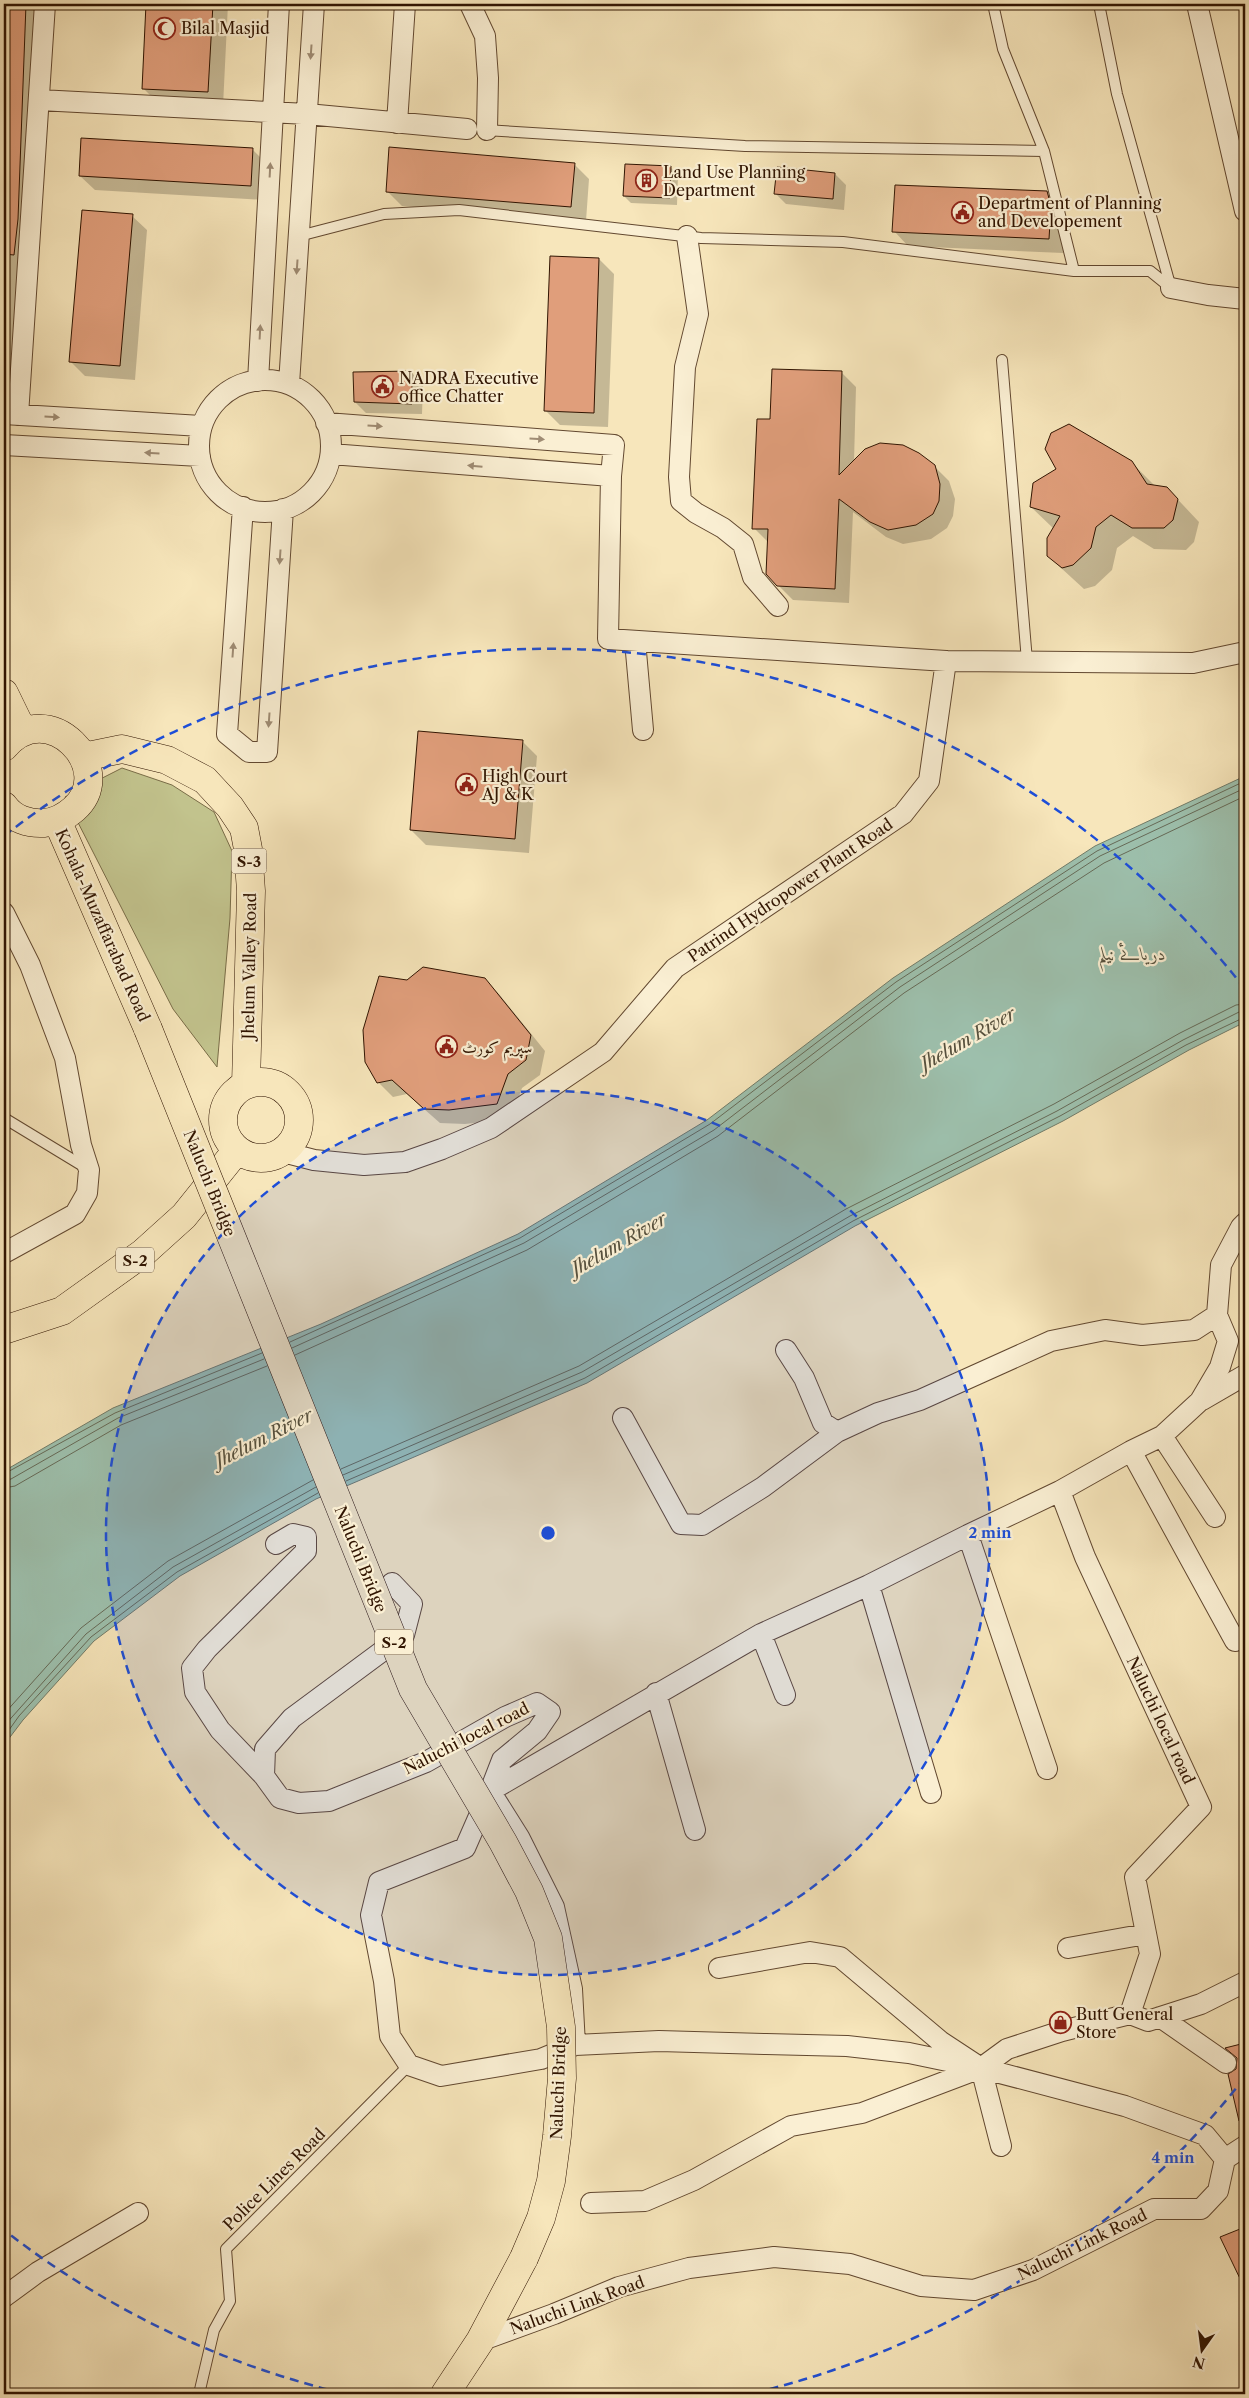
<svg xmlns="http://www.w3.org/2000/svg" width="1249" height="2398" font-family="'Libre Caslon Text',Amiri,serif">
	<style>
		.green { fill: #c2c38d; stroke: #796c47 }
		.water { fill: #9dc0ad; stroke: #717b68 }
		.shadow { fill: #0003 }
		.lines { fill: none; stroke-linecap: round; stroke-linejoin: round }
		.shore { stroke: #666a57; stroke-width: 1 }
		.building { fill: #e09e7b; stroke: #301401 }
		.service-casing { stroke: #624830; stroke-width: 12 }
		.minor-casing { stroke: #624830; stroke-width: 22 }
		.trunk-casing { stroke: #301401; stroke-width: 29 }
		.service { stroke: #faefd3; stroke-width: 10 }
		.minor { stroke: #faefd3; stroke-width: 20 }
		.trunk { stroke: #f7e6bb; stroke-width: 28 }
		.trunk-bridge-casing { stroke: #301401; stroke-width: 29; stroke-linecap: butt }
		.trunk-bridge { stroke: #f7e6bb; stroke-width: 28 }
		.oneway { fill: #9f8c74 }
		.ring { fill: none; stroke: #1d4ed8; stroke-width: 2.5; stroke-dasharray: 9 6 }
		.labels { text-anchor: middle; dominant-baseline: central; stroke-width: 4.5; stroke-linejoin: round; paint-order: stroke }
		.shield { fill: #faefd3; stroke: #6d5640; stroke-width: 1 }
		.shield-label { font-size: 15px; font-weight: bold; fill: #301401 }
		.poi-label { font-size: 16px; fill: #301401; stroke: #faefd3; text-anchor: start }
		.street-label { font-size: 16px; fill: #301401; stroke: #faefd3 }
		.water-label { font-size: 18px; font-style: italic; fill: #56503d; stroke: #faefd3 }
		.centre { fill: #1d4ed8; stroke: #faefd3; stroke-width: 2.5 }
		.ring-label { font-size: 15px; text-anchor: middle; font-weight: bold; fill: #1d4ed8; stroke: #faefd3; stroke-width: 4.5; stroke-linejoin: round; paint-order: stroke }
	</style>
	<rect width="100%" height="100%" fill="#f7e6bb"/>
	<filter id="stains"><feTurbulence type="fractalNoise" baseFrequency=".004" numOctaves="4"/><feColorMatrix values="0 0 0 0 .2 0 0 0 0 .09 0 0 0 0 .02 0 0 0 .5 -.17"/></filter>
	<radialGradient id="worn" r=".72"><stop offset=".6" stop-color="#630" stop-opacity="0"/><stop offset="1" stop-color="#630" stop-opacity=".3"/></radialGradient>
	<path class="green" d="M 122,768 L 172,785 L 214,812 L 232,851 L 230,918 L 217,1067 L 173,1009 L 65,797 Z"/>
	<path class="water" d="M 1245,776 L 1245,1022 L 1189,1050 L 1063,1121 L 855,1226 L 587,1383 L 316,1499 L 180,1576 L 94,1641 L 23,1720 L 4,1745 L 4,1471 L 113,1408 L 321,1324 L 518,1234 L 707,1120 L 893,978 L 1095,846 Z"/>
	<path class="shadow" d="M 4,4 L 41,4 L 14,386 L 4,385 L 4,374 L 6,374 L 6,371 L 4,371 Z
		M 147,4 L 228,4 L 223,106 L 158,103 L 143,88 Z
		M 253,150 L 267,164 L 265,200 L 95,190 L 80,176 Z
		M 574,164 L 589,179 L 586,221 L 402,206 L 387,191 Z
		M 671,168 L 678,175 L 677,205 L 631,203 L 624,196 Z
		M 835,174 L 846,185 L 844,210 L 786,204 L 775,193 Z
		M 1046,192 L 1061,207 L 1065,221 L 1063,253 L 908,246 L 894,231 Z
		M 132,216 L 147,230 L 135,380 L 85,376 L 71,362 Z
		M 599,259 L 614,274 L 608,427 L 560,425 L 545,410 Z
		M 841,372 L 856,387 L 854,462 L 934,466 L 949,481 L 955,499 L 953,516 L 947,528 L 931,539 L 903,544 L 886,537 L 853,512 L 849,603 L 793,600 L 778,585 L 769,543 L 754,528 L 771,421 Z
		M 412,373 L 423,384 L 422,414 L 366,413 L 355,402 Z
		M 1131,462 L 1155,486 L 1167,488 L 1199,522 L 1194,542 L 1186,550 L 1154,549 L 1133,536 L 1117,548 L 1112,570 L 1095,586 L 1084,589 L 1048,556 L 1054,529 L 1031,507 Z
		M 522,741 L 537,756 L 529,853 L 426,845 L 411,830 Z
		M 484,979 L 499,994 L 545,1051 L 540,1075 L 522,1088 L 511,1119 L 465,1124 L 440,1123 L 407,1094 L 393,1097 L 378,1082 L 407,981 Z
		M 1245,2044 L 1245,2114 L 1237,2106 L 1238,2059 L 1228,2049 Z
		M 1245,2229 L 1245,2286 L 1222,2238 Z"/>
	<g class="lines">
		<path class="shore" d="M 290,1342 L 520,1238 L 710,1124 L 896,982 L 1097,851 L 1245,781
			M 292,1348 L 524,1243 L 714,1130 L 900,987 L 1100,856 L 1245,788
			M 295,1355 L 527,1250 L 718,1136 L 904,993 L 1104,863 L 1245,796
			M 341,1469 L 579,1366 L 846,1209 L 1054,1104 L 1180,1033 L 1236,1005 L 1245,1004
			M 4,1474 L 115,1413 L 262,1353
			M 343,1475 L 582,1372 L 850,1216 L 1057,1111 L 1183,1040 L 1239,1012 L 1245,1011
			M 4,1481 L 11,1479 L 118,1418 L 264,1359
			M 346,1481 L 585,1378 L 853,1221 L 1060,1116 L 1186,1045 L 1245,1017
			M 4,1488 L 15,1486 L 121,1425 L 267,1366
			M 4,1714 L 81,1628 L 168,1561 L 313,1480
			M 4,1726 L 86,1634 L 173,1567 L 316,1487
			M 4,1737 L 19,1716 L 91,1637 L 177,1572 L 318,1493"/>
	</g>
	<path class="building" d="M 4,4 L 26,4 L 18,219 L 14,255 L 4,254 Z
		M 146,4 L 213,4 L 208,92 L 142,89 Z
		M 81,138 L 253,148 L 251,186 L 79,176 Z
		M 389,147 L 575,163 L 571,207 L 386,192 Z
		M 625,164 L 671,166 L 670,198 L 623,196 Z
		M 777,167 L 835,173 L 833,199 L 774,194 Z
		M 895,185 L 1047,191 L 1051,206 L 1049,239 L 892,232 Z
		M 82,210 L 133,214 L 120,366 L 69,362 Z
		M 550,256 L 599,258 L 594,413 L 544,411 Z
		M 772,369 L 842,371 L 839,475 L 865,449 L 880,443 L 903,445 L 919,453 L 935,465 L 940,484 L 939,501 L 933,514 L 916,525 L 888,530 L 870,522 L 839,499 L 835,589 L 777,586 L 766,574 L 768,529 L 752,529 L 757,419 L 770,419 Z
		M 412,371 L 412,404 L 354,402 L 353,372 Z
		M 1069,424 L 1132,461 L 1147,484 L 1167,487 L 1178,499 L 1173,520 L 1164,528 L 1132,528 L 1111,515 L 1096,527 L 1091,548 L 1073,565 L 1062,568 L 1047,556 L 1047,538 L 1060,516 L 1030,507 L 1033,483 L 1056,469 L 1045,449 L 1051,433 Z
		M 418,731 L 523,740 L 515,839 L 410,830 Z
		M 423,967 L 485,978 L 531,1035 L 526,1060 L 508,1074 L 497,1104 L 449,1110 L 424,1109 L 392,1080 L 377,1083 L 365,1062 L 363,1030 L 379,976 L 407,980 Z
		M 1245,2043 L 1245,2121 L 1239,2121 L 1228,2074 L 1236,2069 L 1237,2058 L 1225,2048 Z
		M 1245,2227 L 1245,2289 L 1220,2237 Z"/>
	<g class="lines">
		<defs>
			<path id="service" d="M 993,4 L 1003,49 L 1044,151 L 1074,271
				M 1099,4 L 1117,94 L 1171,288
				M 485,130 L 745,146 L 1044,151
				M 299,236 L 384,214 L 459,210 L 701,238 L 843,242 L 1074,271 L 1150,271 L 1171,288
				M 1002,360 L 1027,661
				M 4,1118 L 88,1169
				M 199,2394 L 214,2330 L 230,2301 L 226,2249 L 409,2065"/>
			<path id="minor" d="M 470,4 L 485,36 L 488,78 L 487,130
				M 1197,4 L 1245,211
				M 39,100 L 307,114 L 467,129
				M 397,123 L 405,4
				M 687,236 L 698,314 L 685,367 L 679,477 L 681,501 L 696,513 L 723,528 L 743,544 L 753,577 L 778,606
				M 1171,288 L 1208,295 L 1245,299
				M199 446a66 66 0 1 1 132 0a66 66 0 1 1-132 0Z
				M 258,381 L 279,4
				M 289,384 L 314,4
				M 4,414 L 201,426
				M 18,415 L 45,4
				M 326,423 L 614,445 L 611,476 L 608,639 L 946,661 L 1193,663 L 1245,652
				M 4,445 L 200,456
				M 331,454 L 611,476
				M 243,507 L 227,734 L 249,752 L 267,752 L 283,509
				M 635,641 L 643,730
				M 4,913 L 30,965 L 65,1058 L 81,1145 L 89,1170 L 87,1193 L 75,1214 L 4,1253
				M 283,1152 L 314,1160 L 364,1165 L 405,1162 L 442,1149 L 491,1128 L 603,1052 L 675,968 L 903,814 L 929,781 L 946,661
				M 786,1350 L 804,1378 L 823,1423 L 837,1432 L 878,1413 L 920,1400 L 1051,1341 L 1105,1330 L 1142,1335 L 1194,1330 L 1217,1315
				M 1202,1400 L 1245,1375
				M 623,1418 L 681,1524 L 702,1525 L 763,1487 L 837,1432
				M 1162,1436 L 1200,1401 L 1220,1367 L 1228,1341 L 1217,1315 L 1221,1265 L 1241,1227 L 1245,1223
				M 1131,1451 L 1162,1436 L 1215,1517
				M 1060,1491 L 1131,1451 L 1235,1641
				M 392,1583 L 412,1604 L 404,1635 L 292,1718 L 265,1749 L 264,1776 L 280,1798 L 299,1803 L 329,1801 L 426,1762 L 505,1717 L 537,1703 L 550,1712 L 537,1731 L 502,1760 L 490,1791 L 519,1837 L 554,1907 L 572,1989 L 575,2045 L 541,2059 L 441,2076 L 409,2065 L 390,2036 L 384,1981 L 371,1915 L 379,1882 L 465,1848 L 490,1791 L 761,1634
				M 656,1693 L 695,1830
				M 785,1695 L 761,1634 L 869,1585
				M 264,1776 L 220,1730 L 195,1692 L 192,1668 L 207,1649 L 306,1551 L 306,1537 L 293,1534 L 276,1544
				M 931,1793 L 869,1585 L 968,1535
				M 1068,1948 L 1146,1934
				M 719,1968 L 810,1952 L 840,1957 L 940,2041 L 981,2068 L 1001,2146
				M 1130,2014 L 1148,2021 L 1201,2004 L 1245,1982
				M 1160,2017 L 1226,2063
				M 1225,2159 L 1245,2146
				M 591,2203 L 645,2201 L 694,2180 L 791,2126 L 862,2113 L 981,2068 L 1007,2049 L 1062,2031 L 1130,2014 L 1150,1954 L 1135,1877 L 1201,1807 L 1085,1557 L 1060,1491 L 968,1535 L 1047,1769
				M 4,2297 L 38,2272 L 138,2213
				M 480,2341 L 554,2314 L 619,2287 L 689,2268 L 774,2257 L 850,2264 L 921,2286 L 974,2290 L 1033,2270 L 1154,2209 L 1201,2209 L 1218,2191 L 1225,2159 L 1205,2135 L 1125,2106 L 981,2068 L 909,2053 L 847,2046 L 766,2044 L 659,2041 L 575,2045"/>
			<path id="trunk" d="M 4,693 L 23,732
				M 4,747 C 48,694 119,769 74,809 C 65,817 56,822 44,823 C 29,824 13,819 4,806
				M 83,757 L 122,749 L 167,760 L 205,780 L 230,807 L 244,828 L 248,849 L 251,891 L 246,1085
				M 57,820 L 148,1029
				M223 1120a38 38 0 1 1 76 0a38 38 0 1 1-76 0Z
				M 4,1330 L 62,1311 L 143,1253 L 184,1216 L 237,1150
				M 445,2394 L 480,2341 L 524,2258"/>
		</defs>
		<use href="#service" class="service-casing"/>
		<use href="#minor" class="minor-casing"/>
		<use href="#trunk" class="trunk-casing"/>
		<use href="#service" class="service"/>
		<use href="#minor" class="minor"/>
		<use href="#trunk" class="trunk"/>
		<defs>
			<path id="trunk-bridge" d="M 148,1029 L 413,1689 L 503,1842 L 529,1891 L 548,1938 L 561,2027 L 562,2078 L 557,2136 L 551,2181 L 541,2218 L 524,2258"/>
		</defs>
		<use href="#trunk-bridge" class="trunk-bridge-casing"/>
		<use href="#trunk-bridge" class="trunk-bridge"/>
	</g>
	<defs><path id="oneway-solid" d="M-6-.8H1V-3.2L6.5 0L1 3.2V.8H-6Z" transform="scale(1.25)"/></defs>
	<g class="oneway">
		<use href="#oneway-solid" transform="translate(311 52) rotate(94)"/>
		<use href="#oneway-solid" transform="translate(270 170) rotate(-87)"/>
		<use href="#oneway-solid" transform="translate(297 267) rotate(94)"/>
		<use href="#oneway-solid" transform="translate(260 332) rotate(-87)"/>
		<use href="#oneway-solid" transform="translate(52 417) rotate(4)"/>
		<use href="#oneway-solid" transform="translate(375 426) rotate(4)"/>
		<use href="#oneway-solid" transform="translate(537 439) rotate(4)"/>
		<use href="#oneway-solid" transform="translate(152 453) rotate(-177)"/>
		<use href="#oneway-solid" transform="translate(475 466) rotate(-175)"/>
		<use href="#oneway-solid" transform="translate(280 557) rotate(94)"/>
		<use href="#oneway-solid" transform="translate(233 650) rotate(-86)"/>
		<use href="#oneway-solid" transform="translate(269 720) rotate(94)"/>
	</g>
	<circle cx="548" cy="1533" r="442" fill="#1d4ed8" fill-opacity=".12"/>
	<g class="ring">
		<circle cx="548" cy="1533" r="442"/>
		<path d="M1245 2077A884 884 0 0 1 754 2393M342 2393A884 884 0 0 1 4 2230M4 836A884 884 0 0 1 1245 989"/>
	</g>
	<defs>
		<symbol id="mosque-ring" viewBox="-11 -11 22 22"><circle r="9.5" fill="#faefd3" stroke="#8f2418" stroke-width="1.5"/><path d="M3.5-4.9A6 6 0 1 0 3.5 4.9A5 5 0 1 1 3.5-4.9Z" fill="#8f2418"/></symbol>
		<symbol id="building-ring" viewBox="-11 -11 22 22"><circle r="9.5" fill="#faefd3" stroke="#8f2418" stroke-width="1.5"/><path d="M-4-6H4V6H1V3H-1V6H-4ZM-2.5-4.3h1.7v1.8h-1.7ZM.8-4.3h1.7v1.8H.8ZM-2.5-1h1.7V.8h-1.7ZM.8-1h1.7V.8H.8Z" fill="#8f2418"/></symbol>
		<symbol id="civic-ring" viewBox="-11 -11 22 22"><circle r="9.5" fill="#faefd3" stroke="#8f2418" stroke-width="1.5"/><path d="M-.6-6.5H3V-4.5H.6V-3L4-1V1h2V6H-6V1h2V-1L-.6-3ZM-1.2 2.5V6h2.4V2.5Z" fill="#8f2418"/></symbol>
		<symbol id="shop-ring" viewBox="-11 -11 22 22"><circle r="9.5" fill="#faefd3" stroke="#8f2418" stroke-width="1.5"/><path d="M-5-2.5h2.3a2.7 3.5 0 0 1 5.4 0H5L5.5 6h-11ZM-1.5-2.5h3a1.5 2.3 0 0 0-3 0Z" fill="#8f2418"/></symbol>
	</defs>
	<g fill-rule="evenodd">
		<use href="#mosque-ring" x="152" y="16" width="25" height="25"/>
		<use href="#building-ring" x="634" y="168" width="25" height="25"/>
		<use href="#civic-ring" x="950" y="200" width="25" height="25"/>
		<use href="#civic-ring" x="370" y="374" width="25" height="25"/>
		<use href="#civic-ring" x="454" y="772" width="25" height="25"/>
		<use href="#civic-ring" x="434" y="1034" width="25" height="25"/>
		<use href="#shop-ring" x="1048" y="2010" width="25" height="25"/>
	</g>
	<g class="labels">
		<g class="shield">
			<rect x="231.5" y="848.5" width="35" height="25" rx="4"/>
			<rect x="116" y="1247.5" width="38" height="25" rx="4"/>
			<rect x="375" y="1629.5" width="38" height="25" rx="4"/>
		</g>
		<g class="shield-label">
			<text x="249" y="861">S-3</text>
			<text x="135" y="1260">S-2</text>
			<text x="394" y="1642">S-2</text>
		</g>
		<g class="poi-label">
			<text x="181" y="28">Bilal Masjid</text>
			<text x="663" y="172">Land Use Planning<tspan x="663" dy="18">Department</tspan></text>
			<text x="978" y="203">Department of Planning<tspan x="978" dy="18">and Developement</tspan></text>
			<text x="399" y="378">NADRA Executive<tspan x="399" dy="18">office Chatter</tspan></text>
			<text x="482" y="776">High Court<tspan x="482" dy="18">AJ &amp; K</tspan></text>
			<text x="462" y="1047">سپریم کورٹ</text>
			<text x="1076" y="2014">Butt General<tspan x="1076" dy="18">Store</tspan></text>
		</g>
		<g class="street-label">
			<text transform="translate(790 890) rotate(-34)">Patrind Hydropower Plant Road</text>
			<text transform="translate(103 925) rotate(66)">Kohala-Muzaffarabad Road</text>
			<text transform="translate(249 966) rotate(-89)">Jhelum Valley Road</text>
			<text transform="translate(210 1183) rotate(68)">Naluchi Bridge</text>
			<text transform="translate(361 1559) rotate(68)">Naluchi Bridge</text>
			<text transform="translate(1161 1720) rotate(65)">Naluchi local road</text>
			<text transform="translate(466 1738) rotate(-27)">Naluchi local road</text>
			<text transform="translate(558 2083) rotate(-88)">Naluchi Bridge</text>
			<text transform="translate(274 2179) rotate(-45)">Police Lines Road</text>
			<text transform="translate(1082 2244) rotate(-26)">Naluchi Link Road</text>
			<text transform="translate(577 2305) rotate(-20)">Naluchi Link Road</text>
		</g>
		<g class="water-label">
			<text x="1132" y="954">دریائے نیلم</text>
			<text transform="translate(968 1039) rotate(-30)">Jhelum River</text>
			<text transform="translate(619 1244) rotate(-30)">Jhelum River</text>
			<text transform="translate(264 1438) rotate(-27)">Jhelum River</text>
		</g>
	</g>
	<circle cx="548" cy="1533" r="8" class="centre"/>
	<g class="ring-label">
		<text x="990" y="1538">2 min</text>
		<text x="1173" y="2163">4 min</text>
	</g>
	<rect width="1249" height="2398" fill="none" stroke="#f7e6bb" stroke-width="20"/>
	<rect x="5" y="5" width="1239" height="2388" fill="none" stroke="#301401" stroke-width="2.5"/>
	<rect x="10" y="10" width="1229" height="2378" fill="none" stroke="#301401"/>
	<g transform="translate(1202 2350) rotate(194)" stroke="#faefd3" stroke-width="4" paint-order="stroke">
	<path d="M0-4L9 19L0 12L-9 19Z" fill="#301401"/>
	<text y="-8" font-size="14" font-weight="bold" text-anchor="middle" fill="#301401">N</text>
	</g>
	<rect width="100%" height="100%" filter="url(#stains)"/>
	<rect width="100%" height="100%" fill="url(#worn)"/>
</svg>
